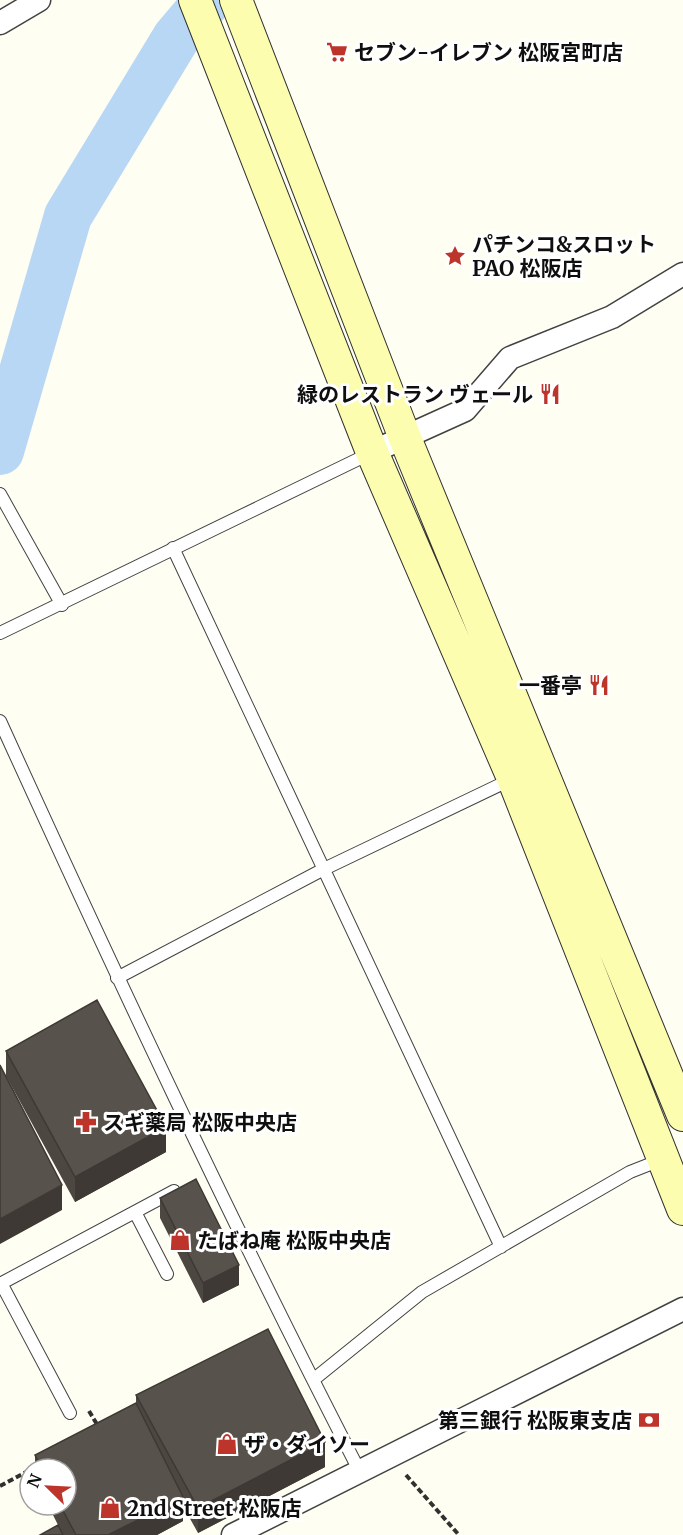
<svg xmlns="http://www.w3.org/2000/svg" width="683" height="1535" font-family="Merriweather,'Noto Sans JP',serif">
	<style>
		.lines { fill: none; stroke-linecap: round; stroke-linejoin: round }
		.river { stroke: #b8d7f5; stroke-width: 48 }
		.lane-casing { stroke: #424242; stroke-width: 14 }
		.street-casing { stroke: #424242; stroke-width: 25 }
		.secondary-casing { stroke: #313131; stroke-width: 34 }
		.path { stroke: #313131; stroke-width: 4; stroke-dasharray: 6 3; stroke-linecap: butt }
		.lane { stroke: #fff; stroke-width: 12 }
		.street { stroke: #fff; stroke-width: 22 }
		.secondary { stroke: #fcfdaf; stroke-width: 32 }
		.wall { fill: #4c4741 }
		.shaded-wall { fill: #3e3935 }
		.building { fill: #58524c; stroke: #3e3935; stroke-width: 1.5 }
		.labels { text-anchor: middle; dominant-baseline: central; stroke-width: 6; stroke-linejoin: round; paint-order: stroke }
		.poi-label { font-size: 21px; font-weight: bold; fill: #0f0f0f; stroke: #fff; text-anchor: start }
	</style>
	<rect width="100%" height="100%" fill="#fffef2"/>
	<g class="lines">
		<path class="river" d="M 0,451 L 68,216 L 176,38 L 208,0"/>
		<defs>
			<path id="lane" d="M 0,494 L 62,605
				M 173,548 L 501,1247
				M 0,633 L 371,453
				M 0,721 C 115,974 232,1224 359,1470
				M 117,978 L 324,869 L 512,779
				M 135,1212 L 167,1274
				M 1,1283 L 70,1413
				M 0,1284 L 174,1191
				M 313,1380 L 422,1292 L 630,1172 L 663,1159"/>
			<path id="street" d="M 0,23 L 39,0
				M 372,452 L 465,410 L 510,358 L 612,317 L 683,274
				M 233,1535 L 683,1309"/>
			<path id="secondary" d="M 195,0 L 372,452 L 513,778 L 683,1209
				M 236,0 L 405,438 L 683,1115"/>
		</defs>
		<use href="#lane" class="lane-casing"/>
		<use href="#street" class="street-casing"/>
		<use href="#secondary" class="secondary-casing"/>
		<path class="path" d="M 89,1411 L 98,1426
			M 31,1469 L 39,1465
			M 406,1475 L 459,1535
			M 0,1486 L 30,1470"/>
		<use href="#lane" class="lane"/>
		<use href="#street" class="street"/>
		<use href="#secondary" class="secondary"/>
	</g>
	<path class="wall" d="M 6,1051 L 166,1152 L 75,1202 L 6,1076 Z
		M 160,1198 L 239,1285 L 203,1303 L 160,1218 Z
		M 136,1395 L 325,1467 L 198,1533 L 183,1506 L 183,1521 L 157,1535 L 40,1535 L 60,1529 L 48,1505 L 66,1505 L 66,1469 L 35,1469 L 35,1455 L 136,1403 Z"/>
	<path class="shaded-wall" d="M 166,1127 L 166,1152 L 75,1202 L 75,1177 Z
		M 62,1185 L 62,1210 L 0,1244 L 0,1219 Z
		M 239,1265 L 239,1285 L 203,1303 L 203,1283 Z
		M 325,1442 L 325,1467 L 198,1533 L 198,1508 Z
		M 183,1497 L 183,1521 L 157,1535 L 108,1535 Z"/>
	<path class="building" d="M 97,1000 L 166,1127 L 75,1177 L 6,1051 Z
		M 0,1065 L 62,1185 L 0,1219 Z
		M 196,1179 L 239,1265 L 203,1283 L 160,1198 Z
		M 268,1329 L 325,1442 L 198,1508 L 136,1395 Z
		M 136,1403 L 183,1497 L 108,1535 L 76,1535 L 60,1505 L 66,1505 L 66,1469 L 42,1469 L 35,1455 Z
		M 58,1525 L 63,1535 L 40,1535 Z"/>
	<defs>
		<symbol id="supermarket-bare" viewBox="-9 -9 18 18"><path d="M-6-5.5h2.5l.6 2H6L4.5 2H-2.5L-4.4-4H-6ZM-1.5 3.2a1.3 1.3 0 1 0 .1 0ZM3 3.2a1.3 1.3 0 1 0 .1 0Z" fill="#bc342a" stroke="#fff" stroke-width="2.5" paint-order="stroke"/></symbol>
		<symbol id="sight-bare" viewBox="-9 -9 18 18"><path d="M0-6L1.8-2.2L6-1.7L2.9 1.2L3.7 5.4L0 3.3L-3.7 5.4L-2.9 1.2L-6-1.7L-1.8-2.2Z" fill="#bc342a" stroke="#fff" stroke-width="2.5" paint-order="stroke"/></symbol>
		<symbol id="restaurant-bare" viewBox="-9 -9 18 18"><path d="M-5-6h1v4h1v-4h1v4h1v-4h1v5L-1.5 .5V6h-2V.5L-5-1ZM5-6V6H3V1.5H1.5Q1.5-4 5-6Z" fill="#bc342a" stroke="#fff" stroke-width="2.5" paint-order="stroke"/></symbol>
		<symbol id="pharmacy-bare" viewBox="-9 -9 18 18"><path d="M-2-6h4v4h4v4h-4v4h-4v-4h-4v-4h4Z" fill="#bc342a" stroke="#fff" stroke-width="2.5" paint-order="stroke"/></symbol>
		<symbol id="shop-bare" viewBox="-9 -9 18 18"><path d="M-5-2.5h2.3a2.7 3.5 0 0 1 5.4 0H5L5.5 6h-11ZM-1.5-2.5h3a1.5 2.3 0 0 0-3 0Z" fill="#bc342a" stroke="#fff" stroke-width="2.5" paint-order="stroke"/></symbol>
		<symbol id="bank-bare" viewBox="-9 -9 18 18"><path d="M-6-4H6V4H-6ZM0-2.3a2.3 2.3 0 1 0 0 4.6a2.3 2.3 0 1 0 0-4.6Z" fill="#bc342a" stroke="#fff" stroke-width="2.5" paint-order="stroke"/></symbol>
	</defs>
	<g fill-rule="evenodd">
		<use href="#supermarket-bare" x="322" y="37" width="30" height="30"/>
		<use href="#sight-bare" x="440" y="241" width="30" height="30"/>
		<use href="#restaurant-bare" x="535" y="379" width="30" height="30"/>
		<use href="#restaurant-bare" x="584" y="670" width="30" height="30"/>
		<use href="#pharmacy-bare" x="71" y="1107" width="30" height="30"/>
		<use href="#shop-bare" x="165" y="1225" width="30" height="30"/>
		<use href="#bank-bare" x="634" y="1405" width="30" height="30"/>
		<use href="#shop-bare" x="212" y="1429" width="30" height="30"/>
		<use href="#shop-bare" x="95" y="1493" width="30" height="30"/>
	</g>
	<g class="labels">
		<g class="poi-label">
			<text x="354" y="52">セブン-イレブン 松阪宮町店</text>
			<text x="472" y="244">パチンコ&amp;スロット<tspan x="472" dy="24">PAO 松阪店</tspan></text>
			<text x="533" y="394" text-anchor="end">緑のレストラン ヴェール</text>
			<text x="582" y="685" text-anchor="end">一番亭</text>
			<text x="103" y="1122">スギ薬局 松阪中央店</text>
			<text x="197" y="1240">たばね庵 松阪中央店</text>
			<text x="632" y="1420" text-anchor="end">第三銀行 松阪東支店</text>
			<text x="244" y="1444">ザ・ダイソー</text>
			<text x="127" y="1508">2nd Street 松阪店</text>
		</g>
	</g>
	<g transform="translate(48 1487) rotate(294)"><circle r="28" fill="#ffffff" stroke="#9f9f9f" stroke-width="1.5"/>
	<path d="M0-4.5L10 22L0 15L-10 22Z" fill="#bc342a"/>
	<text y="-9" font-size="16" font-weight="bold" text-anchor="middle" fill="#0f0f0f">N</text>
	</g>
</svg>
